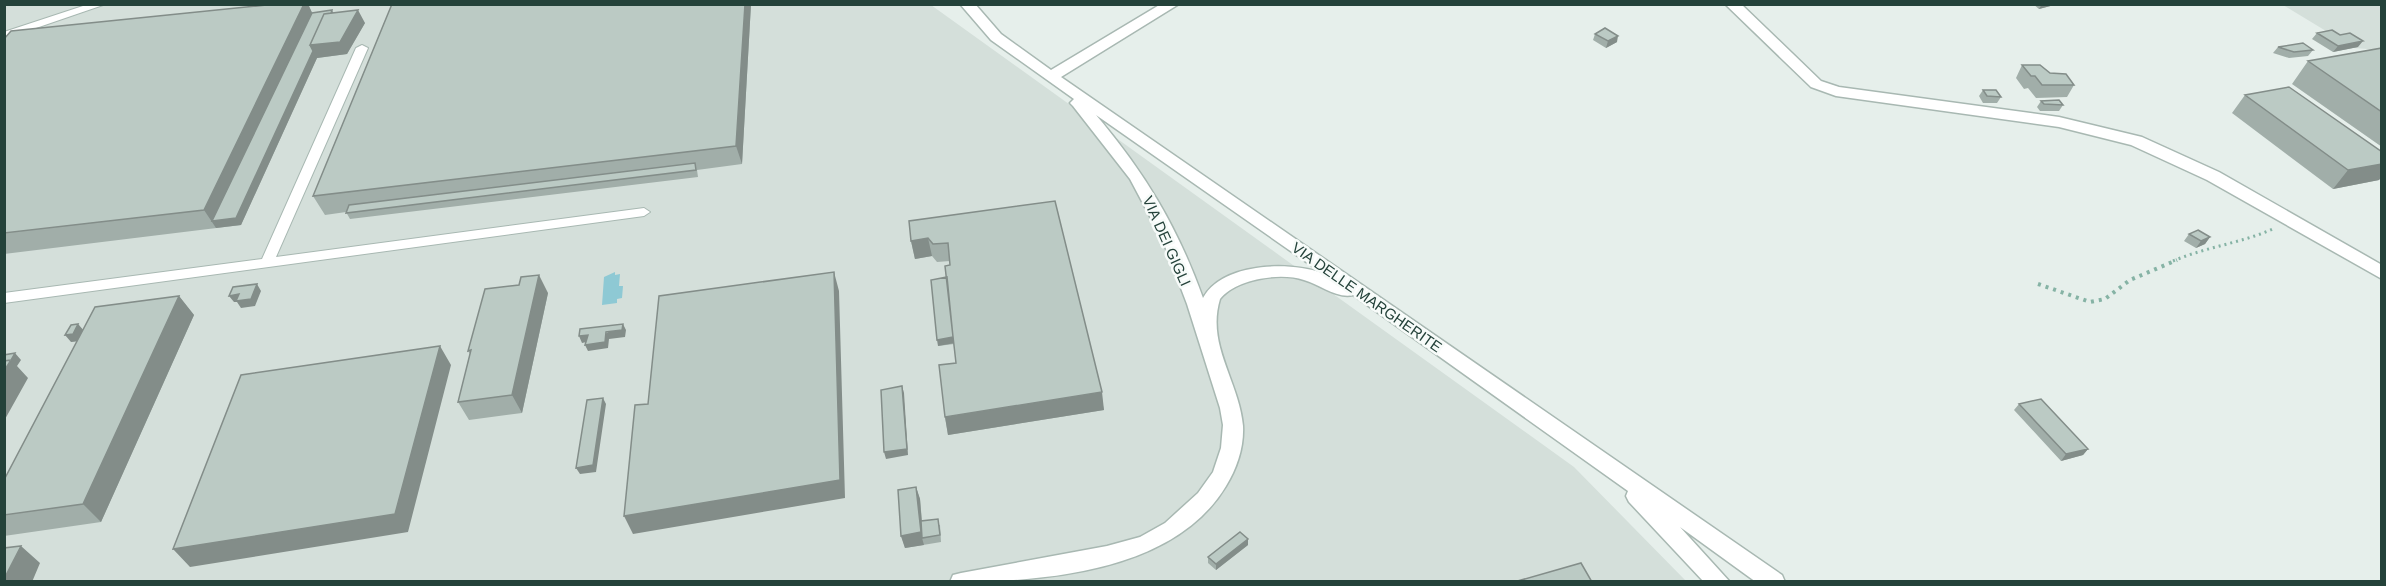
<svg xmlns="http://www.w3.org/2000/svg" width="2386" height="586" font-family="Arial,sans-serif">
	<style>
		.built { fill: #d4dfda }
		.water { fill: #8ec9d4 }
		.lines { fill: none; stroke-linecap: round; stroke-linejoin: round }
		.lane-casing { stroke: #a8b8b2; stroke-width: 2 }
		.street-casing { stroke: #a8b8b2; stroke-width: 3 }
		.path-far1 { stroke: #86b3a5; stroke-width: 3; stroke-dasharray: 2 4; stroke-linecap: butt }
		.path { stroke: #86b3a5; stroke-width: 4; stroke-dasharray: 3 5; stroke-linecap: butt }
		.lane { fill: #fff; fill-rule: evenodd }
		.street { fill: #fff; fill-rule: evenodd }
		.wall { fill: #a1aea9 }
		.shaded-wall { fill: #838d89 }
		.building { fill: #bbcac4; stroke: #838d89; stroke-width: 1.5 }
		.labels { text-anchor: middle; dominant-baseline: central; stroke-width: 5; stroke-linejoin: round; paint-order: stroke }
		.street-label { font-size: 15px; fill: #24423a; stroke: #f7fbf9 }
	</style>
	<rect width="100%" height="100%" fill="#e6efeb"/>
	<path class="built" d="M 4,5 L 931,5 L 1574,467 L 1686,581 L 5,581 Z
		M 2283,5 L 2381,5 L 2381,50 L 2354,48 Z"/>
	<path class="water" d="M 615,272 L 615,275 L 620,274 L 619,286 L 623,286 L 622,298 L 617,299 L 617,303 L 602,305 L 604,277 Z"/>
	<g class="lines">
		<defs>
			<path id="lane" d="M 89,4 L 106,4 L 4,39 L 4,32 Z
				M 362,45 L 368,48 L 276,257 L 644,208 L 650,212 L 644,216 L 4,303 L 4,293 L 262,259 L 356,48 Z"/>
			<path id="street" d="M 960,4 L 975,4 L 1001,34 L 1051,70 L 1161,4 L 1179,4 L 1061,77 L 1782,575 L 1785,582 L 1756,582 L 1680,527 L 1730,582 L 1704,582 L 1629,502 L 1626,496 L 1628,491 L 1353,295 C 1337,299 1319,284 1304,280 C 1280,272 1236,279 1220,299 C 1206,345 1239,381 1243,426 C 1244,447 1237,468 1226,486 C 1174,573 1041,582 950,582 L 953,575 L 961,573 L 1107,546 L 1140,537 L 1165,523 L 1198,493 L 1213,472 L 1221,448 L 1223,425 L 1220,408 L 1187,304 L 1163,241 L 1130,179 L 1073,106 L 1070,103 L 1074,99 L 991,40 ZM 1096,115 L 1322,273 C 1288,261 1222,263 1203,298 C 1177,226 1145,173 1096,115 Z
				M 1725,4 L 1741,4 L 1821,81 L 1839,87 L 2059,117 L 2142,137 L 2219,172 L 2382,265 L 2382,279 L 2207,180 L 2131,145 L 2059,127 L 1836,96 L 1811,87 Z"/>
		</defs>
		<use href="#lane" class="lane-casing"/>
		<use href="#street" class="street-casing"/>
		<path class="path-far1" d="M 2173,261 C 2206,247 2241,243 2273,229"/>
		<path class="path" d="M 2038,284 L 2090,302 L 2105,299 L 2130,280 L 2177,260"/>
		<use href="#lane" class="lane"/>
		<use href="#street" class="street"/>
	</g>
	<path class="wall" d="M 308,4 L 312,13 L 333,13 L 365,23 L 347,54 L 317,58 L 241,225 L 4,254 L 4,39 L 257,6 Z
		M 392,4 L 751,4 L 742,164 L 697,170 L 698,177 L 350,219 L 346,212 L 325,215 L 313,196 Z
		M 2033,4 L 2058,4 L 2039,9 Z
		M 2317,33 L 2358,47 L 2333,52 L 2312,39 Z
		M 1595,34 L 1617,42 L 1606,48 L 1593,40 Z
		M 2278,47 L 2313,50 L 2308,56 L 2289,58 L 2273,53 Z
		M 2382,48 L 2382,147 L 2292,84 L 2308,61 Z
		M 2022,65 L 2050,73 L 2074,85 L 2067,97 L 2036,98 L 2028,88 L 2024,89 L 2016,78 Z
		M 1983,90 L 2001,97 L 1997,103 L 1983,103 L 1979,96 Z
		M 2245,95 L 2382,152 L 2382,176 L 2379,180 L 2333,189 L 2232,113 Z
		M 2041,101 L 2063,105 L 2059,111 L 2040,111 L 2037,107 Z
		M 1055,201 L 1104,410 L 948,435 L 945,417 L 956,363 L 954,344 L 938,346 L 947,277 L 950,265 L 950,261 L 937,262 L 932,256 L 915,259 L 911,241 Z
		M 2189,234 L 2210,237 L 2205,244 L 2196,248 L 2184,241 Z
		M 519,285 L 548,293 L 522,413 L 469,420 L 458,402 L 470,354 L 468,351 Z
		M 179,296 L 194,315 L 101,522 L 4,536 L 4,480 L 77,341 L 71,342 L 78,324 L 83,330 Z
		M 2019,404 L 2088,449 L 2083,455 L 2061,461 L 2014,410 Z
		M 916,487 L 920,499 L 922,521 L 940,525 L 941,542 L 905,548 L 901,536 Z
		M 1248,545 L 1216,570 L 1208,563 L 1208,557 Z"/>
	<path class="shaded-wall" d="M 304,4 L 308,4 L 315,19 L 310,45 L 332,10 L 335,17 L 358,10 L 365,23 L 347,54 L 317,58 L 241,225 L 216,228 L 204,210 Z
		M 745,4 L 751,4 L 742,164 L 736,146 Z
		M 2042,4 L 2058,4 L 2039,9 Z
		M 1618,36 L 1617,42 L 1606,48 L 1608,41 Z
		M 2363,41 L 2358,47 L 2333,52 L 2338,46 Z
		M 2382,164 L 2382,176 L 2379,180 L 2333,189 L 2348,170 Z
		M 2210,237 L 2205,244 L 2196,248 L 2201,241 Z
		M 928,238 L 932,256 L 915,259 L 911,241 Z
		M 834,272 L 839,291 L 845,498 L 633,534 L 624,516 Z
		M 539,275 L 548,293 L 522,413 L 512,395 Z
		M 948,277 L 955,343 L 938,346 L 937,340 Z
		M 257,284 L 261,291 L 255,306 L 241,308 L 237,302 L 234,302 L 229,296 Z
		M 179,296 L 194,315 L 101,522 L 83,504 Z
		M 78,324 L 84,331 L 79,341 L 71,342 L 65,335 Z
		M 623,324 L 626,330 L 625,337 L 609,339 L 608,348 L 588,351 L 585,345 Z
		M 588,335 L 591,341 L 582,343 L 579,336 Z
		M 440,346 L 451,365 L 408,532 L 190,567 L 173,549 Z
		M 15,353 L 21,360 L 17,366 L 28,378 L 4,421 L 4,370 Z
		M 902,386 L 904,393 L 908,455 L 886,459 L 884,452 Z
		M 1102,392 L 1104,410 L 948,435 L 945,417 Z
		M 603,398 L 606,404 L 596,472 L 580,474 L 576,468 Z
		M 2088,449 L 2083,455 L 2061,461 L 2066,454 Z
		M 916,487 L 920,499 L 923,538 L 922,538 L 924,545 L 905,548 L 901,536 Z
		M 1248,539 L 1248,545 L 1216,570 L 1216,564 Z
		M 21,546 L 40,563 L 32,582 L 4,582 L 4,579 Z"/>
	<path class="building" d="M 258,4 L 275,4 L 257,6 Z
		M 275,4 L 304,4 L 204,210 L 4,233 L 4,39 L 11,31 Z
		M 392,4 L 745,4 L 736,146 L 313,196 Z
		M 332,10 L 331,13 L 324,14 L 310,45 L 313,51 L 236,218 L 212,221 L 312,13 Z
		M 358,10 L 340,42 L 310,45 L 324,14 Z
		M 1605,28 L 1618,36 L 1608,41 L 1595,34 Z
		M 2332,30 L 2340,35 L 2350,33 L 2363,41 L 2338,46 L 2317,33 Z
		M 2303,43 L 2313,50 L 2294,52 L 2278,47 Z
		M 2382,48 L 2382,112 L 2308,61 Z
		M 2022,65 L 2040,65 L 2050,73 L 2066,74 L 2074,85 L 2042,85 L 2035,76 L 2031,76 Z
		M 2289,87 L 2382,152 L 2382,164 L 2348,170 L 2245,95 Z
		M 1983,90 L 1996,90 L 2001,97 L 1987,96 Z
		M 2059,100 L 2063,105 L 2044,104 L 2041,101 Z
		M 695,163 L 696,170 L 346,213 L 349,205 Z
		M 1055,201 L 1102,392 L 945,417 L 939,365 L 956,363 L 945,266 L 950,265 L 948,243 L 933,244 L 928,238 L 911,241 L 909,221 Z
		M 2198,230 L 2210,237 L 2201,241 L 2189,234 Z
		M 834,272 L 840,480 L 624,516 L 635,405 L 648,404 L 659,296 Z
		M 539,275 L 512,395 L 458,402 L 471,350 L 468,351 L 485,289 L 519,285 L 521,277 Z
		M 947,277 L 953,337 L 937,340 L 931,280 Z
		M 257,284 L 251,299 L 236,301 L 239,294 L 229,296 L 233,287 Z
		M 179,296 L 83,504 L 4,515 L 4,480 L 95,307 Z
		M 78,324 L 73,334 L 65,335 L 71,325 Z
		M 623,324 L 622,330 L 606,332 L 605,342 L 585,345 L 588,335 L 579,336 L 580,329 Z
		M 440,346 L 395,514 L 173,549 L 241,375 Z
		M 15,353 L 11,360 L 4,361 L 4,355 Z
		M 11,360 L 4,371 L 4,361 Z
		M 902,386 L 907,449 L 884,452 L 881,390 Z
		M 603,398 L 593,465 L 576,468 L 587,400 Z
		M 2041,399 L 2088,449 L 2066,454 L 2019,404 Z
		M 916,487 L 921,532 L 901,536 L 898,490 Z
		M 938,519 L 940,535 L 922,538 L 921,521 Z
		M 1240,532 L 1248,539 L 1216,564 L 1208,557 Z
		M 21,546 L 4,579 L 4,548 Z
		M 1581,563 L 1592,582 L 1514,582 Z"/>
	<g class="labels">
		<g class="street-label">
			<text transform="translate(1167 241) rotate(66)">VIA DEI GIGLI</text>
			<text transform="translate(1367 297) rotate(35)">VIA DELLE MARGHERITE</text>
		</g>
	</g>
	<rect width="2386" height="586" fill="none" stroke="#24423a" stroke-width="12"/>
</svg>
